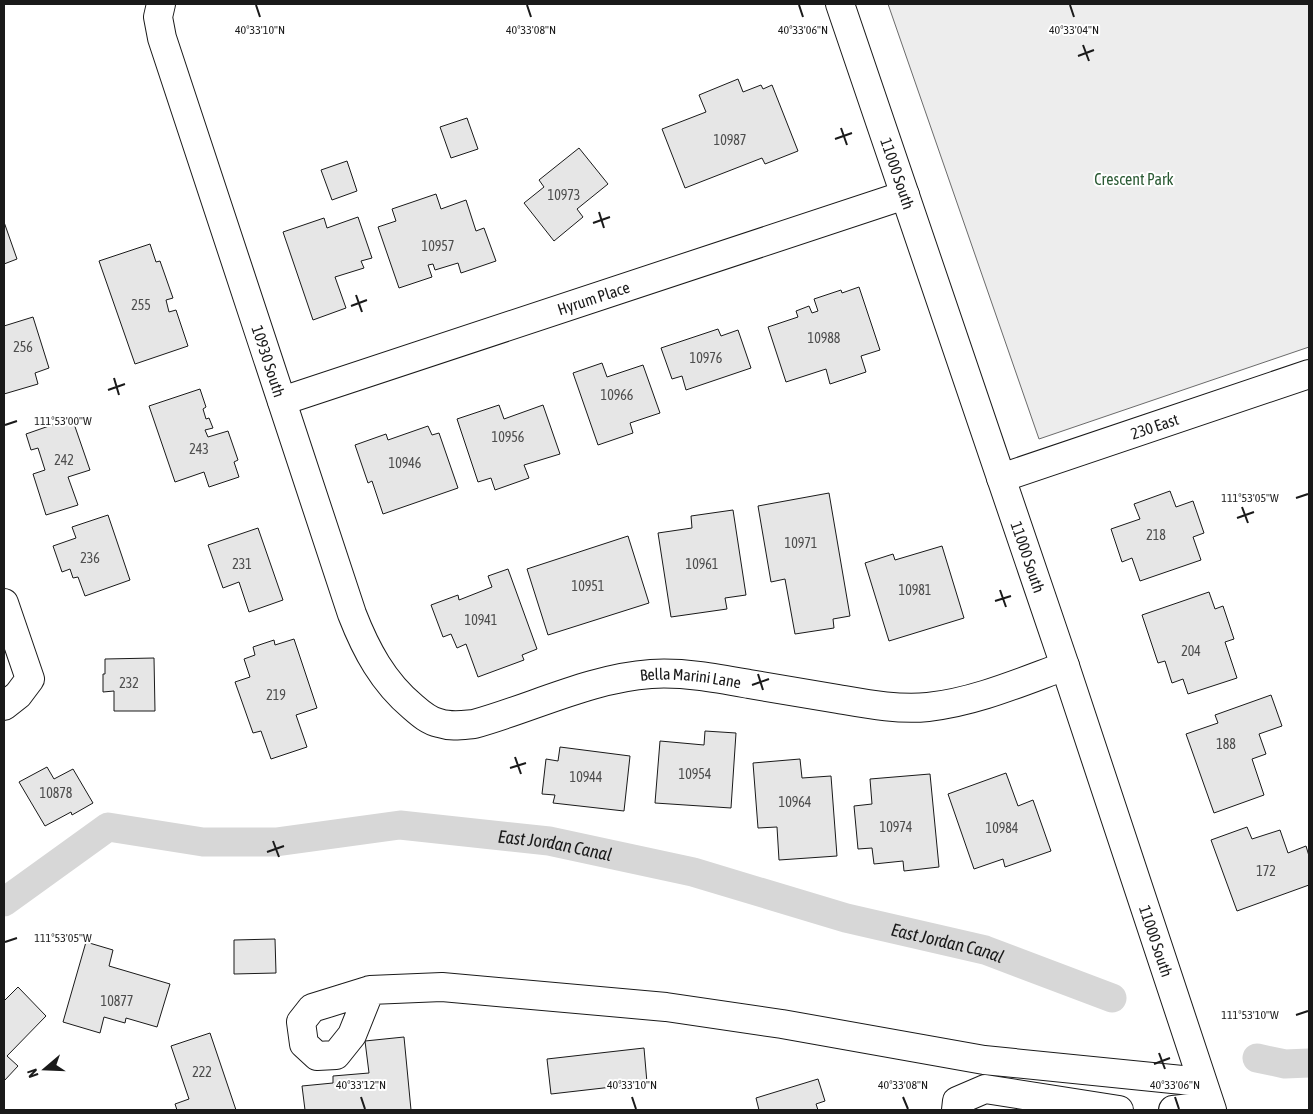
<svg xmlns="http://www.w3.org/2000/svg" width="1313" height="1114" font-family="'Asap Condensed',sans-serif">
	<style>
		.green { fill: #ededed; stroke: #6a6a6a }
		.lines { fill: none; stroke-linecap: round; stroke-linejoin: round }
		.canal { stroke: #d7d7d7; stroke-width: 29 }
		.building { fill: #e6e6e6; stroke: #1a1a1a }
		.minor-casing { stroke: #1a1a1a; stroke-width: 30 }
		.minor { stroke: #fff; stroke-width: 28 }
		.ticks { fill: none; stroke: #1a1a1a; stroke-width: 2 }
		.labels { text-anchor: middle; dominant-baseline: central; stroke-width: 4; stroke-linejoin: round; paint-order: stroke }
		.number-label { font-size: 14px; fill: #4d4d4d }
		.street-label { font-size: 16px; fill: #1a1a1a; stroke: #fff }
		.park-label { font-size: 16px; fill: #2b5a34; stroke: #fff }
		.water-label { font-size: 18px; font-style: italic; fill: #1a1a1a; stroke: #fff }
		.ticks-label { font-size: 12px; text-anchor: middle; fill: #1a1a1a; stroke: #fff; stroke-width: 4; stroke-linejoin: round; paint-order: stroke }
	</style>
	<rect width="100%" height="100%" fill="#fff"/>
	<path class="green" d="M 888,4 L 1309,4 L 1309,347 L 1039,439 Z"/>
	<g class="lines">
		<g class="canal">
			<path id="s1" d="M 4,902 L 108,827 L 203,842 L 276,842 L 400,825 L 549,841 L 693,872 L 846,918 L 985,950 L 1112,998"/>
			<path d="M 1257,1058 L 1285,1064 L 1309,1063"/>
		</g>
	</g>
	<path class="building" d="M 738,79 L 743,92 L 761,85 L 763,89 L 772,85 L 798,151 L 765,164 L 762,158 L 685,188 L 662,129 L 706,112 L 699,95 Z
		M 467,118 L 478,149 L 451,158 L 440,127 Z
		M 579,148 L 608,184 L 577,209 L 583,217 L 554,241 L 524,203 L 544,187 L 539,180 Z
		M 347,161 L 357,191 L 332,200 L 321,170 Z
		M 436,194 L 441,209 L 466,200 L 476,231 L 484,228 L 496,261 L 461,273 L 458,263 L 435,270 L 433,264 L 428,265 L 432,277 L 399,288 L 378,227 L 396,221 L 392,209 Z
		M 358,217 L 372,258 L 361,261 L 364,268 L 335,277 L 346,308 L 313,320 L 283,232 L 324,218 L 327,228 Z
		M 4,222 L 17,259 L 4,264 Z
		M 150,244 L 156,262 L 160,261 L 173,298 L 166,300 L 169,312 L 176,310 L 188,346 L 135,364 L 99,261 Z
		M 859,287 L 880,350 L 861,356 L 866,372 L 830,384 L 826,369 L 786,382 L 768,327 L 798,317 L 796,311 L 809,306 L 812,313 L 818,311 L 814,299 L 841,290 L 842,293 Z
		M 33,317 L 49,368 L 35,373 L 38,384 L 4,394 L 4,326 Z
		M 718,329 L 721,336 L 738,330 L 751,368 L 686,390 L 682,376 L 672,379 L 661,348 Z
		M 602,363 L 607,377 L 643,365 L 660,413 L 630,423 L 633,433 L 598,445 L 573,373 Z
		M 200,389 L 206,407 L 203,409 L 206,419 L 209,418 L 213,428 L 205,430 L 208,437 L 228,431 L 238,460 L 234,462 L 239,477 L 209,487 L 204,472 L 175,482 L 149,406 Z
		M 499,405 L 504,419 L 543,405 L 560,454 L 524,465 L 529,478 L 495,490 L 491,478 L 478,482 L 457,419 Z
		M 72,418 L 90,470 L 68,477 L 78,505 L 46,515 L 33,474 L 45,470 L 38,448 L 31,450 L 26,434 Z
		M 428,426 L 432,435 L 439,433 L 458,488 L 383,514 L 372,481 L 368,483 L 355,445 L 386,434 L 388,440 Z
		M 1170,491 L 1176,507 L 1193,501 L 1204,533 L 1193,537 L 1201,560 L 1140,581 L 1132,558 L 1122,562 L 1111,529 L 1140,519 L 1134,504 Z
		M 829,493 L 850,616 L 833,619 L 834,628 L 795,634 L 785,579 L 771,582 L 758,506 Z
		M 733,510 L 746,595 L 725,598 L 727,609 L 671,617 L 658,533 L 692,528 L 691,516 Z
		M 108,515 L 130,580 L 85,596 L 78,577 L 73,578 L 70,569 L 62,572 L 53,546 L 76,538 L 72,527 Z
		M 258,528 L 283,600 L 249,612 L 239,582 L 223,588 L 208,545 Z
		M 628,536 L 649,603 L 548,635 L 527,569 Z
		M 942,546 L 964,618 L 889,641 L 865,563 L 893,554 L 895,560 Z
		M 508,569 L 537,649 L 522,655 L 524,660 L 478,677 L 466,644 L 457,648 L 451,634 L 443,637 L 431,605 L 458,595 L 459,600 L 492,587 L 488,576 Z
		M 1209,592 L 1215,609 L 1223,606 L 1234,639 L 1225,642 L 1237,678 L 1188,694 L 1183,679 L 1172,683 L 1165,661 L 1158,663 L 1142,615 Z
		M 294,639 L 317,708 L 296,715 L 307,747 L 271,759 L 261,731 L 253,733 L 235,682 L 250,677 L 244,659 L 255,655 L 253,647 L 274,640 L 275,645 Z
		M 154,658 L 155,711 L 114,711 L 114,691 L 103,692 L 103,674 L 105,674 L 105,659 Z
		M 1271,695 L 1282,726 L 1259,734 L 1266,754 L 1252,759 L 1264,795 L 1214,813 L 1186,734 L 1218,723 L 1215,715 Z
		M 705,731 L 736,733 L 731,808 L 655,803 L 660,741 L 704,745 Z
		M 560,747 L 630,756 L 624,811 L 553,803 L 555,795 L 542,794 L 546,759 L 558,761 Z
		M 800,759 L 802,778 L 831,776 L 837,856 L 779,860 L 777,827 L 758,828 L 753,763 Z
		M 47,767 L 54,779 L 73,769 L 93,803 L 72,815 L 71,812 L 45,826 L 19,782 Z
		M 1006,773 L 1018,806 L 1033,800 L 1051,851 L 1005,867 L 1003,859 L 974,869 L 948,794 Z
		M 930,774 L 939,867 L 904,871 L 903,861 L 874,864 L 872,848 L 858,849 L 854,806 L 872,804 L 870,779 Z
		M 1247,827 L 1252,839 L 1280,830 L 1288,853 L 1306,846 L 1309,856 L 1309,885 L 1237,911 L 1211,840 Z
		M 275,939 L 276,973 L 234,974 L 234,940 Z
		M 86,942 L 113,950 L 109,966 L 170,984 L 157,1027 L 126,1018 L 125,1023 L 104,1017 L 100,1033 L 63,1022 Z
		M 18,987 L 46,1016 L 7,1056 L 18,1066 L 4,1081 L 4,1001 Z
		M 210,1033 L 236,1110 L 177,1110 L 175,1104 L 189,1099 L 171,1046 Z
		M 404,1037 L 411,1110 L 305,1110 L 302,1086 L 333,1083 L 333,1076 L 369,1073 L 365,1041 Z
		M 644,1048 L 647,1083 L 551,1094 L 547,1059 Z
		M 818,1079 L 825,1101 L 816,1104 L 818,1110 L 759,1110 L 756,1098 Z"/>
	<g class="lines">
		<defs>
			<g id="minor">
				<path id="s2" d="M 161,4 L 158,17 L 162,38 L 352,614 C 366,650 383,682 413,707 C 421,714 429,721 439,723 C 451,727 462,725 474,724 C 532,708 591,678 651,674 C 684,672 716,678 749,684 C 778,689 808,694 838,699 C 867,704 898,710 928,707 C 975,702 1021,682 1065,666"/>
				<path id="s3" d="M 840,4 L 1065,666 L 1212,1110"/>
				<path id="s4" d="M 282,401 L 905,195"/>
				<path id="s5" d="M 1001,478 L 1309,374"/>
				<path d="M 4,603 L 30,679 L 18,695 L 4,706"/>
				<path d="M 370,990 L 312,1008 L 301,1022 L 304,1044 L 317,1056 L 336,1055 L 352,1035 L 370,990 L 442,987 L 666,1007 L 782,1024 L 984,1060 L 1202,1082"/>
				<path d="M 956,1110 L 957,1101 L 985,1089 L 1119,1110"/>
				<path d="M 1173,1110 L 1210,1106"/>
			</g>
		</defs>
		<use href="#minor" class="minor-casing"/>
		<use href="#minor" class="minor"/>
	</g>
	<path class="ticks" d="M 256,5 L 260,17M 527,5 L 531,17M 799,5 L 803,17M 1070,5 L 1074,17M 1083,45 L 1089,61M 1078,56 L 1094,50M 841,128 L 847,145M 835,139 L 852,133M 599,212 L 604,228M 593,223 L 610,217M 356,295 L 362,312M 351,306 L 367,300M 114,378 L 119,395M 108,390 L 125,384M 5,425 L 17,421M 1296,498 L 1308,494M 1242,507 L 1248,523M 1237,518 L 1254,512M 1000,590 L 1006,607M 995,601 L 1011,596M 758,674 L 763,690M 752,685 L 769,679M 515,757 L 521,774M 510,768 L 526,763M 273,841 L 279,857M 267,852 L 284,846M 5,942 L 17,938M 1296,1015 L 1308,1011M 1159,1053 L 1165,1069M 1154,1064 L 1170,1058M 361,1097 L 365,1109M 632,1097 L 636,1109M 903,1097 L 908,1109M 1175,1097 L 1179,1109"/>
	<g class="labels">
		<g class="number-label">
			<text x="730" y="140">10987</text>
			<text x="564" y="195">10973</text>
			<text x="438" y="246">10957</text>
			<text x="141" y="305">255</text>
			<text x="824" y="338">10988</text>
			<text x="23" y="347">256</text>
			<text x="706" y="358">10976</text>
			<text x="617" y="395">10966</text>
			<text x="508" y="437">10956</text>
			<text x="199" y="449">243</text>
			<text x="64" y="460">242</text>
			<text x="405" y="463">10946</text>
			<text x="1156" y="535">218</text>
			<text x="801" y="543">10971</text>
			<text x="90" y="558">236</text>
			<text x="242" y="564">231</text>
			<text x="702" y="564">10961</text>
			<text x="588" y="586">10951</text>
			<text x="915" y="590">10981</text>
			<text x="481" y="620">10941</text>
			<text x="1191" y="651">204</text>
			<text x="129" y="683">232</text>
			<text x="276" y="695">219</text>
			<text x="1226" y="744">188</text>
			<text x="695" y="774">10954</text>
			<text x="586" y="777">10944</text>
			<text x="56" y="793">10878</text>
			<text x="795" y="802">10964</text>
			<text x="896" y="827">10974</text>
			<text x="1002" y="828">10984</text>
			<text x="1266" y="871">172</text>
			<text x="117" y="1001">10877</text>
			<text x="202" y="1072">222</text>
		</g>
		<g class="street-label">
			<text stroke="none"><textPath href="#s3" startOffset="179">11000 South</textPath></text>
			<text stroke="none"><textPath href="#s4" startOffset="328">Hyrum Place</textPath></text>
			<text stroke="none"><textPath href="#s2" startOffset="375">10930 South</textPath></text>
			<text stroke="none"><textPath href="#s5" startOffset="162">230 East</textPath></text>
			<text stroke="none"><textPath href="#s3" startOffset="584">11000 South</textPath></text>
			<text stroke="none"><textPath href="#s2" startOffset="1044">Bella Marini Lane</textPath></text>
			<text stroke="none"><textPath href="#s3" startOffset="989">11000 South</textPath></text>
		</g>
		<g class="park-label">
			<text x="1134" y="179">Crescent Park</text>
		</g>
		<g class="water-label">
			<text stroke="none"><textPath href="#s1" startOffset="579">East Jordan Canal</textPath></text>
			<text stroke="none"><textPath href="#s1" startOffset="984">East Jordan Canal</textPath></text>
		</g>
	</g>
	<g class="ticks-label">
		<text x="260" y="34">40°33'10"N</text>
		<text x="531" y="34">40°33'08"N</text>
		<text x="803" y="34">40°33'06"N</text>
		<text x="1074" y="34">40°33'04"N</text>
		<text x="63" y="425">111°53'00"W</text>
		<text x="1250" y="502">111°53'05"W</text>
		<text x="63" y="942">111°53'05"W</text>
		<text x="1250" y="1019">111°53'10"W</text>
		<text x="361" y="1089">40°33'12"N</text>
		<text x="632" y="1089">40°33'10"N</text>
		<text x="903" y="1089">40°33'08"N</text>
		<text x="1175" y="1089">40°33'06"N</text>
	</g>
	<rect width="1313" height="1114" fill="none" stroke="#1a1a1a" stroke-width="10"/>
	<g transform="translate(45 1069) rotate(251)" stroke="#ffffff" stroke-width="4" paint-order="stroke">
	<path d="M0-4L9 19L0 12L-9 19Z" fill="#1a1a1a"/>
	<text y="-8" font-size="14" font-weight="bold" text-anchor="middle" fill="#1a1a1a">N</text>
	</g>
</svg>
